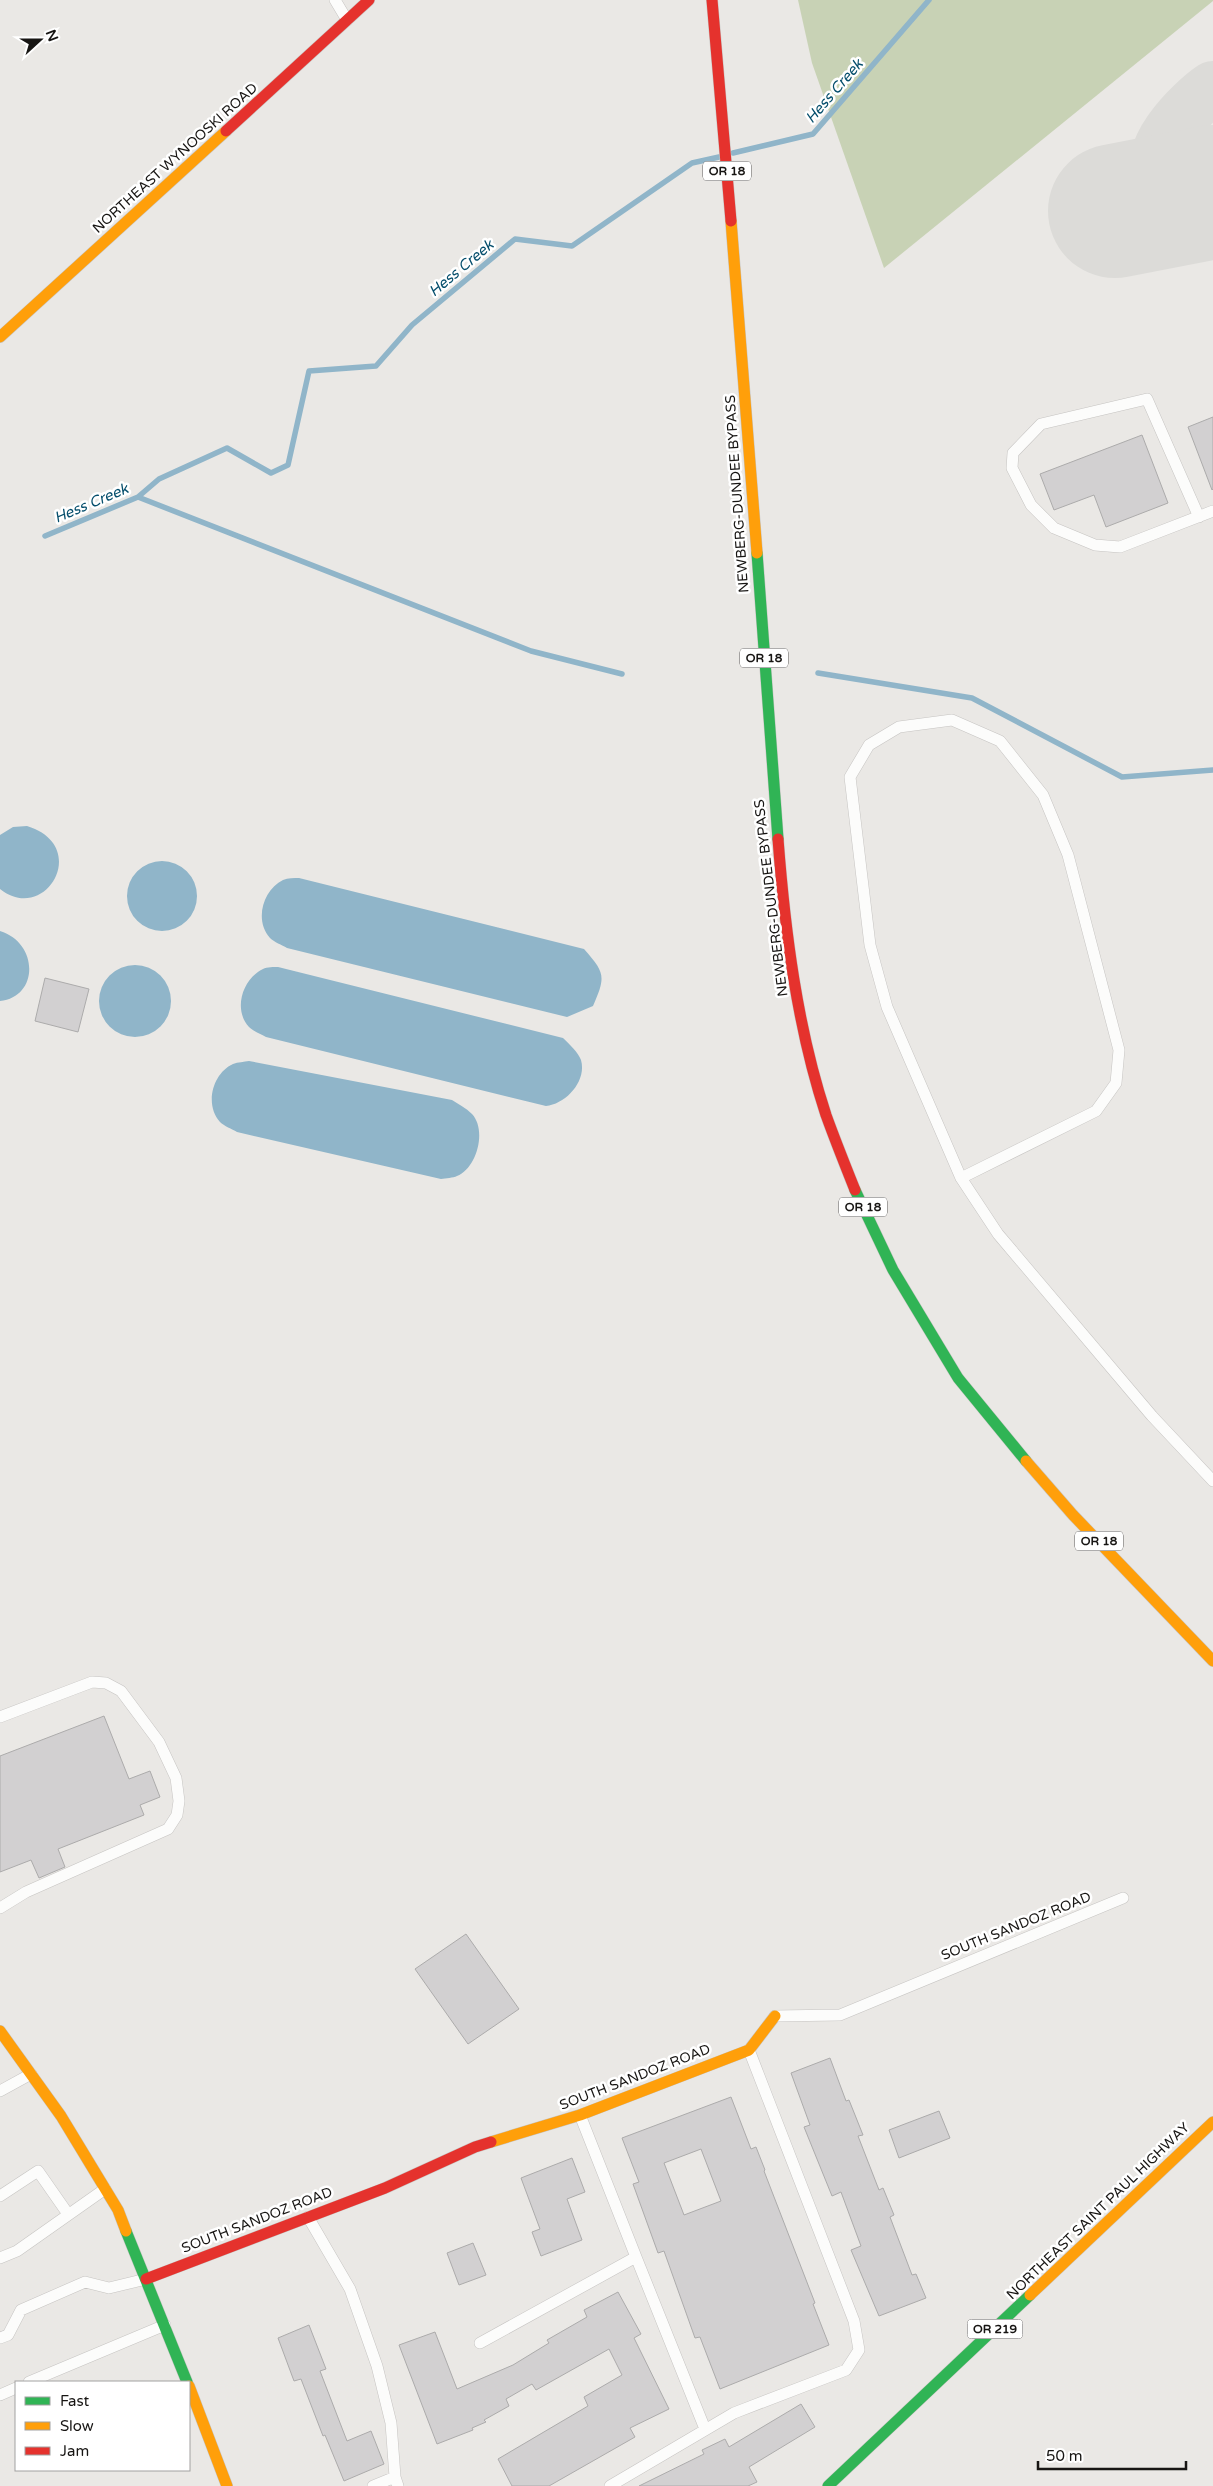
<svg xmlns="http://www.w3.org/2000/svg" width="1213" height="2486" font-family="'Varela Round',sans-serif">
	<style>
		.forest { fill: #c8d2b5 }
		.water { fill: #90b5c9 }
		.lines { fill: none; stroke-linecap: round; stroke-linejoin: round }
		.stream { stroke: #90b5c9; stroke-width: 5.5 }
		.taxiway { stroke: #dcdbd8; stroke-width: 54 }
		.runway { stroke: #dcdbd8; stroke-width: 134 }
		.building { fill: #d2d0d1; stroke: #acabab; fill-rule: evenodd }
		.lane-casing { stroke: #c6c4c2; stroke-width: 12 }
		.fast-casing { stroke: #c6c4c2; stroke-width: 12 }
		.slow-casing { stroke: #c6c4c2; stroke-width: 12 }
		.jam-casing { stroke: #c6c4c2; stroke-width: 12 }
		.lane { stroke: #fcfcfb; stroke-width: 11 }
		.fast { stroke: #30b455; stroke-width: 11 }
		.slow { stroke: #ff9f0a; stroke-width: 11 }
		.jam { stroke: #e5322d; stroke-width: 11 }
		.labels { text-anchor: middle; dominant-baseline: central; stroke-width: 5; stroke-linejoin: round; paint-order: stroke }
		.shield { fill: #fff; stroke: #5d5b5a; stroke-width: 1 }
		.shield-label { font-size: 12px; font-weight: bold; fill: #171513 }
		.street-label { font-size: 14px; fill: #171513; stroke: #fff }
		.water-label { font-size: 15px; font-style: italic; fill: #054e6c; stroke: #fff }
	</style>
	<rect width="100%" height="100%" fill="#eae8e5"/>
	<path class="forest" d="M 798,0 L 1213,0 L 1213,1 L 884,268 L 812,63 Z"/>
	<path class="water" d="M 27,826 C 92,846 45,925 0,889 L 0,835 L 13,827 Z
		M127 896a35 35 0 1 1 70 0a35 35 0 1 1-70 0Z
		M 299,878 L 584,949 C 605,973 606,976 593,1006 L 567,1017 L 287,948 C 282,945 274,942 270,938 C 254,920 263,890 283,880 C 288,878 294,878 299,878 Z
		M 0,931 C 39,943 39,997 0,1001 Z
		M99 1001a36 36 0 1 1 72 0a36 36 0 1 1-72 0Z
		M 278,967 L 563,1038 C 569,1044 578,1052 581,1060 C 587,1081 566,1104 546,1106 L 266,1037 C 261,1034 253,1031 249,1027 C 233,1010 242,979 263,969 C 267,967 274,967 278,967 Z
		M 249,1061 L 452,1100 C 458,1104 466,1108 472,1114 C 487,1130 477,1168 457,1176 C 453,1178 446,1178 441,1179 L 237,1132 C 232,1129 224,1126 220,1122 C 204,1104 213,1073 233,1064 C 238,1062 244,1062 249,1061 Z"/>
	<g class="lines">
		<path class="stream" d="M 733,153 L 813,134 L 929,0
			M 138,497 L 531,651 L 622,674
			M 45,536 L 138,497 L 159,479 L 227,448 L 271,473 L 288,465 L 309,371 L 376,366 L 412,325 L 515,239 L 572,246 L 692,163 L 719,157
			M 818,673 L 972,698 L 1122,777 L 1213,770"/>
		<path class="taxiway" d="M 1195,196 C 1185,192 1172,189 1164,181 C 1137,156 1192,102 1213,88"/>
		<path class="runway" d="M 1115,211 L 1213,192"/>
	</g>
	<path class="building" d="M 1213,417 L 1213,489 L 1212,490 L 1188,427 Z
		M 1142,435 L 1168,503 L 1106,527 L 1094,495 L 1054,510 L 1040,474 Z
		M 45,978 L 89,989 L 78,1032 L 35,1021 Z
		M 104,1716 L 129,1779 L 150,1771 L 160,1797 L 140,1805 L 144,1815 L 58,1849 L 65,1867 L 39,1878 L 31,1860 L 0,1872 L 0,1756 Z
		M 466,1934 L 519,2009 L 468,2044 L 415,1969 Z
		M 830,2058 L 846,2101 L 849,2100 L 863,2135 L 858,2136 L 879,2190 L 883,2188 L 894,2215 L 890,2217 L 912,2275 L 916,2274 L 926,2298 L 879,2316 L 851,2250 L 861,2246 L 841,2192 L 832,2196 L 804,2127 L 810,2125 L 791,2073 Z
		M 731,2097 L 751,2149 L 756,2147 L 765,2170 L 764,2171 L 815,2303 L 813,2304 L 829,2345 L 720,2389 L 700,2337 L 695,2338 L 664,2251 L 658,2253 L 633,2184 L 639,2182 L 622,2138 ZM 701,2149 L 721,2201 L 684,2215 L 664,2163 Z
		M 939,2111 L 950,2138 L 899,2158 L 889,2130 Z
		M 572,2158 L 585,2192 L 567,2199 L 582,2240 L 541,2256 L 532,2232 L 540,2229 L 521,2178 Z
		M 473,2243 L 486,2275 L 459,2285 L 447,2253 Z
		M 618,2292 L 641,2334 L 634,2338 L 669,2409 L 630,2428 L 635,2437 L 549,2486 L 512,2486 L 498,2459 L 588,2406 L 584,2397 L 622,2375 L 609,2349 L 536,2390 L 532,2384 L 506,2399 L 509,2406 L 484,2420 L 486,2422 L 472,2428 L 473,2430 L 437,2444 L 399,2345 L 435,2332 L 457,2389 L 513,2365 L 549,2343 L 547,2340 L 587,2317 L 584,2310 Z
		M 309,2325 L 326,2369 L 320,2371 L 347,2441 L 371,2431 L 384,2464 L 344,2481 L 325,2435 L 323,2436 L 301,2379 L 294,2381 L 278,2338 Z
		M 801,2404 L 815,2427 L 749,2467 L 757,2482 L 748,2486 L 639,2486 L 704,2454 L 702,2450 L 725,2439 L 729,2447 Z"/>
	<g class="lines">
		<defs>
			<path id="lane" d="M 335,0 L 347,20
				M 1199,517 L 1147,399 L 1041,424 L 1013,453 L 1012,468 L 1031,505 L 1054,528 L 1095,545 L 1120,547 L 1213,511
				M 961,1178 L 1096,1111 L 1116,1083 L 1119,1050 L 1068,855 L 1043,795 L 1000,741 L 952,720 L 899,727 L 869,745 L 850,777 L 870,945 L 887,1007 L 961,1178 L 998,1234 L 1152,1416 L 1213,1481
				M 0,1717 L 92,1682 L 106,1683 L 121,1691 L 159,1742 L 176,1778 L 179,1801 L 177,1815 L 168,1829 L 26,1892 L 0,1908
				M 775,2016 L 840,2015 L 1123,1898
				M 0,2091 L 31,2074
				M 0,2196 L 38,2171 L 68,2214
				M 308,2217 L 350,2289 L 377,2366 L 391,2423 L 395,2477
				M 636,2257 L 705,2429
				M 0,2258 L 17,2251 L 105,2189
				M 0,2338 L 8,2335 L 21,2310 L 85,2282 L 109,2288 L 146,2279
				M 480,2343 L 636,2257 L 580,2115
				M 29,2382 L 165,2325
				M 0,2395 L 16,2388
				M 373,2486 L 395,2477 L 398,2486
				M 610,2486 L 734,2413 L 846,2370 L 859,2350 L 854,2321 L 749,2050"/>
			<path id="fast" d="M 757,553 L 778,839
				M 855,1190 L 893,1270 L 958,1378 L 1026,1461
				M 126,2231 L 187,2382
				M 828,2486 L 1030,2295"/>
			<path id="slow" d="M 731,221 L 757,553
				M 0,337 L 226,131
				M 1026,1461 L 1073,1515 L 1213,1661
				M 0,2031 L 61,2116 L 118,2210 L 126,2231
				M 491,2142 L 580,2115 L 749,2050 L 775,2016
				M 1030,2295 L 1213,2122
				M 189,2386 L 227,2486"/>
			<path id="jam" d="M 712,0 L 731,221
				M 226,131 L 369,0
				M 778,839 C 785,931 797,1027 826,1115 C 835,1140 845,1165 855,1190
				M 146,2279 L 385,2188 L 475,2147 L 491,2142"/>
		</defs>
		<use href="#lane" class="lane-casing"/>
		<use href="#fast" class="fast-casing"/>
		<use href="#slow" class="slow-casing"/>
		<use href="#jam" class="jam-casing"/>
		<use href="#lane" class="lane"/>
		<use href="#fast" class="fast"/>
		<use href="#slow" class="slow"/>
		<use href="#jam" class="jam"/>
	</g>
	<g class="labels">
		<g class="shield">
			<rect x="703" y="161.5" width="48" height="19" rx="4"/>
			<rect x="740" y="648.5" width="48" height="19" rx="4"/>
			<rect x="839" y="1197.5" width="48" height="19" rx="4"/>
			<rect x="1075" y="1531.5" width="48" height="19" rx="4"/>
			<rect x="967.5" y="2319.5" width="55" height="19" rx="4"/>
		</g>
		<g class="shield-label">
			<text x="727" y="171">OR 18</text>
			<text x="764" y="658">OR 18</text>
			<text x="863" y="1207">OR 18</text>
			<text x="1099" y="1541">OR 18</text>
			<text x="995" y="2329">OR 219</text>
		</g>
		<g class="street-label">
			<text transform="translate(175 158) rotate(-42)">NORTHEAST WYNOOSKI ROAD</text>
			<text transform="translate(737 494) rotate(-94)">NEWBERG-DUNDEE BYPASS</text>
			<text transform="translate(771 898) rotate(-97)">NEWBERG-DUNDEE BYPASS</text>
			<text transform="translate(1016 1926) rotate(-22)">SOUTH SANDOZ ROAD</text>
			<text transform="translate(635 2077) rotate(-21)">SOUTH SANDOZ ROAD</text>
			<text transform="translate(1098 2211) rotate(-44)">NORTHEAST SAINT PAUL HIGHWAY</text>
			<text transform="translate(257 2220) rotate(-21)">SOUTH SANDOZ ROAD</text>
		</g>
		<g class="water-label">
			<text transform="translate(834 91) rotate(-49)">Hess Creek</text>
			<text transform="translate(461 268) rotate(-40)">Hess Creek</text>
			<text transform="translate(91 503) rotate(-23)">Hess Creek</text>
		</g>
	</g>
	<rect x="15" y="2381" width="175" height="90" fill="#ffffff" stroke="#a2a1a1"/>
	<rect x="25" y="2397" width="25" height="8" fill="#30b455" stroke="#a2a1a1"/>
	<text x="60" y="2406" font-size="15" fill="#171513">Fast</text>
	<rect x="25" y="2422" width="25" height="8" fill="#ff9f0a" stroke="#a2a1a1"/>
	<text x="60" y="2431" font-size="15" fill="#171513">Slow</text>
	<rect x="25" y="2447" width="25" height="8" fill="#e5322d" stroke="#a2a1a1"/>
	<text x="60" y="2456" font-size="15" fill="#171513">Jam</text>
	<g transform="translate(40 40) rotate(69)" stroke="#ffffff" stroke-width="4" paint-order="stroke">
	<path d="M0-4L9 19L0 12L-9 19Z" fill="#171513"/>
	<text y="-8" font-size="14" font-weight="bold" text-anchor="middle" fill="#171513">N</text>
	</g>
	<path d="M1038 2461v8h148v-8" fill="none" stroke="#171513" stroke-width="2.5"/>
	<text x="1046" y="2461" font-size="15" fill="#171513" stroke="#ffffff" stroke-width="4" paint-order="stroke">50 m</text>
</svg>
